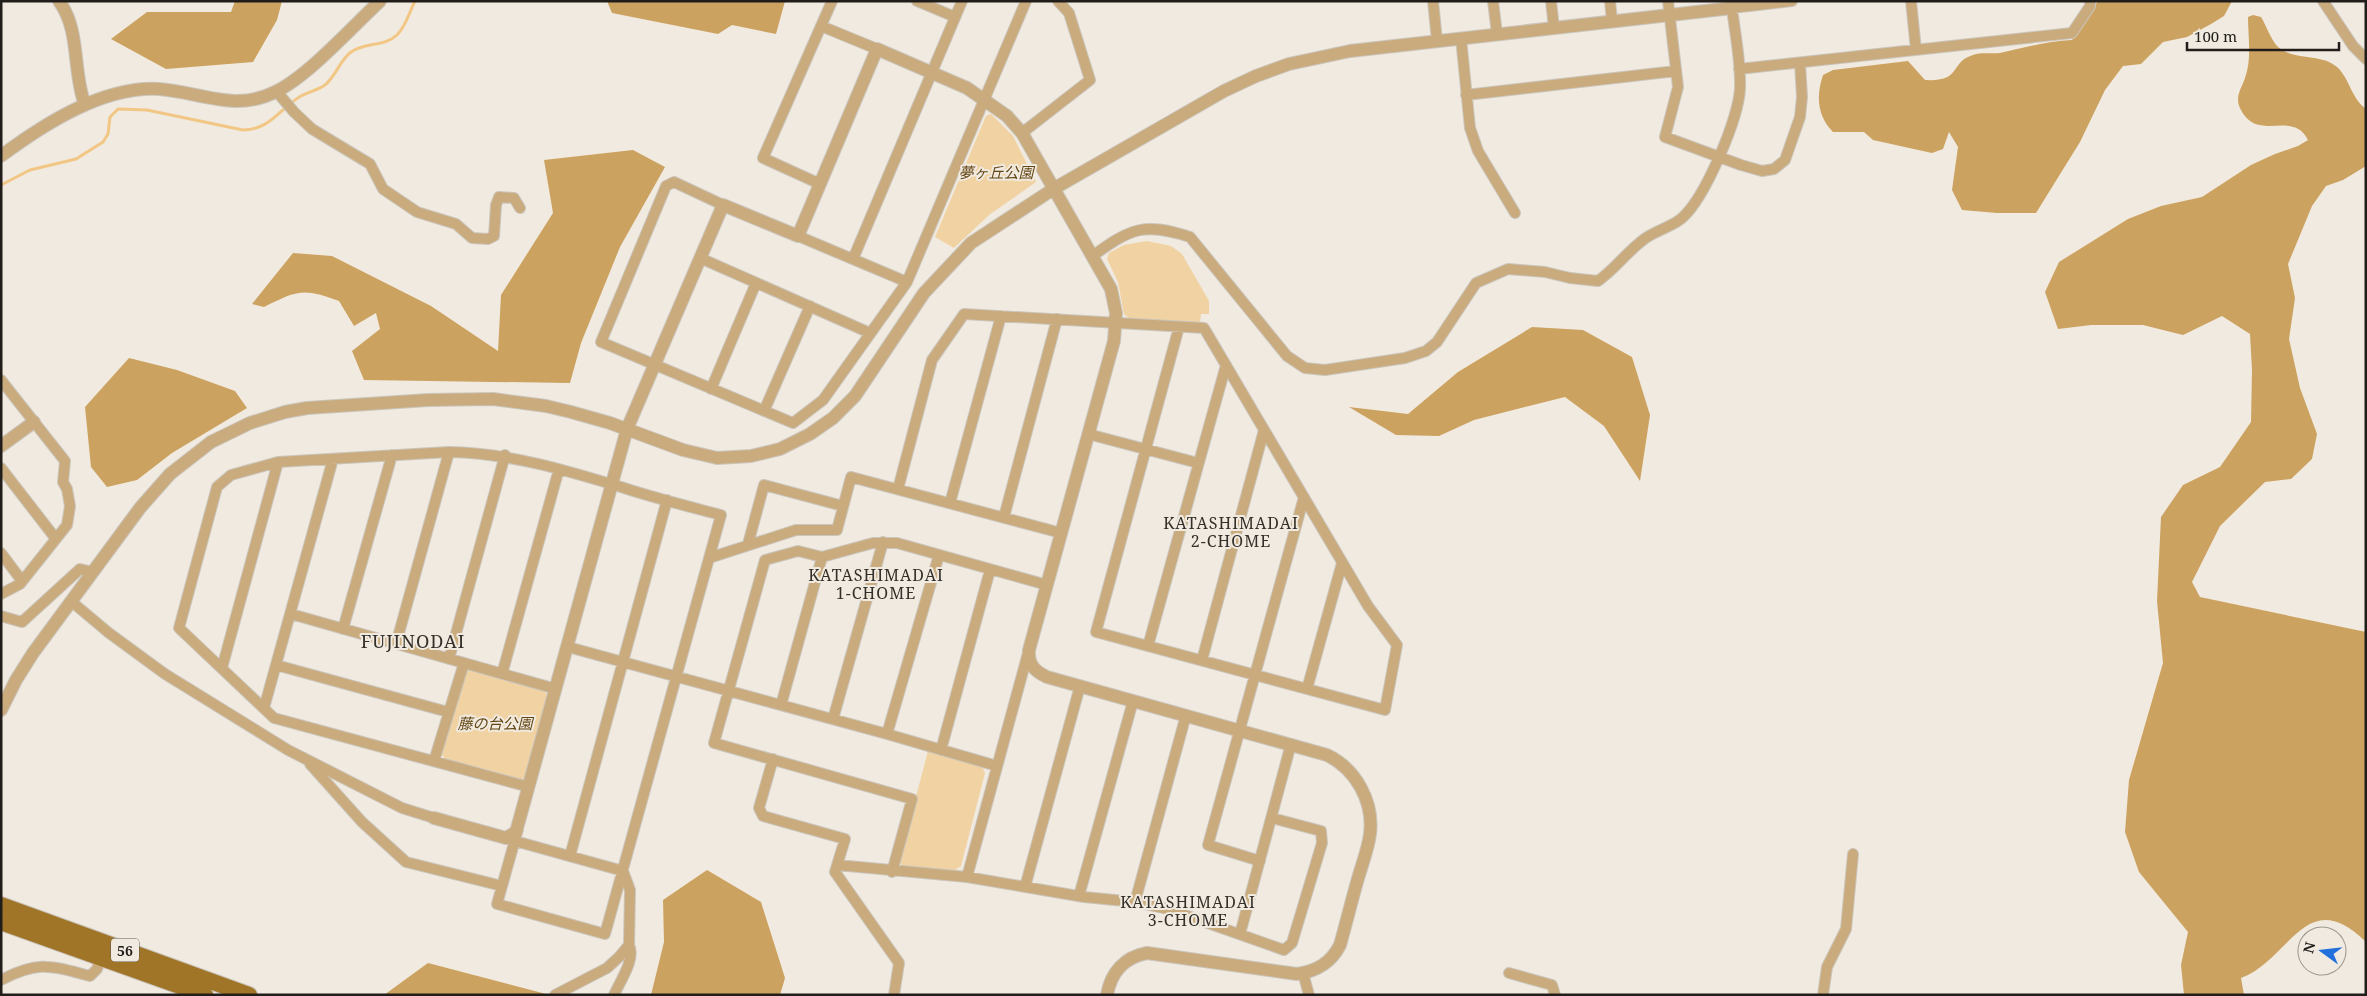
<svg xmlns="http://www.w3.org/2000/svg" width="2367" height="996" font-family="'Noto Serif','Noto Sans JP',serif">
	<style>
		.green { fill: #f1d2a2 }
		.forest { fill: #cca260 }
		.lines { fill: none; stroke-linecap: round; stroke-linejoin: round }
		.stream { stroke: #f2c785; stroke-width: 3 }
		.minor-casing { stroke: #cbc5bc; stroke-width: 12 }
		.tertiary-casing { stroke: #cbc5bc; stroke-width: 14 }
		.primary-casing { stroke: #cbc5bc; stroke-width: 18 }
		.minor { stroke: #c9ab7d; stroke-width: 10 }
		.tertiary { stroke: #c9ab7d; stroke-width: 12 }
		.primary { stroke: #a17528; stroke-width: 16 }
		.labels { text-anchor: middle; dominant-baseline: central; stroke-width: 4; stroke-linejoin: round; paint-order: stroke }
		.shield { fill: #f0eae0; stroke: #5e5a55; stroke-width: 1 }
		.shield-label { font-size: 14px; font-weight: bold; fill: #201d1a }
		.park-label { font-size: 15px; font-style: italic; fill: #634613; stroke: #f0eae0 }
		.neighbourhood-label { font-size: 16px; letter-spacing: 1px; fill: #342f28; stroke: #f0eae0 }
		.quarter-label { font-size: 18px; letter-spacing: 1px; fill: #342f28; stroke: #f0eae0 }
	</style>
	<rect width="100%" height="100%" fill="#f0eae0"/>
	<path class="green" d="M 991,114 L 1013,136 L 1036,182 L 989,215 L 954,248 L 935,237 L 986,116 Z
		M 1147,241 L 1171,246 L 1182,254 L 1209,301 L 1209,314 L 1201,314 L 1200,323 L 1130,319 L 1124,314 L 1118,282 L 1107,259 L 1109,253 L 1124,245 Z
		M 466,668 L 545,691 L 547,696 L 525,778 L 520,781 L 445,759 L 441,753 Z
		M 928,751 L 982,766 L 985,773 L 961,866 L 954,871 L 903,868 L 899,861 Z"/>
	<path class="forest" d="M 235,1 L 282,1 L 277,20 L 253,62 L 166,69 L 111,39 L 147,12 L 231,12 Z
		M 607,1 L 785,1 L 776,34 L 732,25 L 718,34 L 612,13 Z
		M 2098,1 L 2232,1 L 2224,16 L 2211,24 L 2187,37 L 2163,42 L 2141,64 L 2123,66 L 2105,90 L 2080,142 L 2036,213 L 1997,213 L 1962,210 L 1952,190 L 1958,147 L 1949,132 L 1943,149 L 1932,153 L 1873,140 L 1864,132 L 1833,132 C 1817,116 1816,96 1823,75 L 1833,70 L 1908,61 L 1925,80 C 1963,82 1949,62 1973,55 C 1981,52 1991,54 2000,53 C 2024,48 2047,41 2072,40 Z
		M 2253,15 L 2261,17 C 2266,25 2271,40 2278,47 C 2294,61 2321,53 2337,67 C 2350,79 2351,98 2366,109 L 2366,166 L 2343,180 L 2326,186 L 2312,206 L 2288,264 L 2295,298 L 2289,339 L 2300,388 L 2317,434 L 2312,459 L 2291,479 L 2265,482 L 2220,526 L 2192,582 L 2200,597 L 2366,632 L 2366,942 C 2306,883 2291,959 2241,978 L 2244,995 L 2184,995 L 2181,965 L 2188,932 L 2139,872 L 2125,832 L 2129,780 L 2163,663 L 2157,601 L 2161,517 L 2183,485 L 2220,467 L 2251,422 L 2252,370 L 2250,334 L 2222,316 L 2183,335 L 2143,325 L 2091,325 L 2058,329 L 2045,292 L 2059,262 L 2128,219 L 2161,206 L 2202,197 L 2251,165 L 2275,154 L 2298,146 L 2308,140 C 2293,109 2258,143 2241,110 C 2234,97 2241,90 2245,78 C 2252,59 2248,37 2248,17 Z
		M 633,150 L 665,167 L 620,247 L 581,343 L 570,383 L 364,380 L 352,351 L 380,329 L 376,313 L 354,326 L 339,301 C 303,288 298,290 264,307 L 252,304 L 293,253 L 332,256 L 431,306 L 498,351 L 501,295 L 553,213 L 544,160 Z
		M 1532,327 L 1583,330 L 1632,357 L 1650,415 L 1640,481 L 1604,426 L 1565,397 L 1474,420 L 1439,436 L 1396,435 L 1349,407 L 1408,414 L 1458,372 Z
		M 129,358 L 177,370 L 235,391 L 247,408 L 172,453 L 137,480 L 107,487 L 91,467 L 85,407 Z
		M 707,870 L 761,902 L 785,978 L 780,995 L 651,995 L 664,942 L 663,900 Z
		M 428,963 L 550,995 L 384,995 Z"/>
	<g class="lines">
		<path class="stream" d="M 1,185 L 30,170 L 76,159 L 103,142 L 108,134 L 110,117 L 118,109 L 147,110 L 243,130 C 270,130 280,108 301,96 C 308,92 318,90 325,85 C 336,76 340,60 351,52 C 365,42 384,47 397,35 C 406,26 409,13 415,1"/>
		<defs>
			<path id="minor" d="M 917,1 L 955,17
				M 1433,1 L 1437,41
				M 1493,1 L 1497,34
				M 1551,1 L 1554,28
				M 1610,1 L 1612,21
				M 1668,1 L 1678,87 L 1665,137 L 1741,165 L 1762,171 L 1774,169 L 1785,160 L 1800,117 L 1802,97 L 1800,63
				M 1911,1 L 1916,50
				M 2323,1 L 2353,46 L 2366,59
				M 821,26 L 877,49
				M 1461,38 L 1470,128 L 1478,151 L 1515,213
				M 1739,69 L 2072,33 L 2090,6 L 2090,1
				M 277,92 L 294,112 L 312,129 L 370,164 L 383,189 L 417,212 L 456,224 L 472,238 L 488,239 L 494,236 L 496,205 L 499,197 L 514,198 L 520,208
				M 1466,95 L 1676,71
				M 1022,133 L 1090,80 L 1069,13 L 1058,1
				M 820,184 L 763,158 L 832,1
				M 723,205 L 674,182 L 666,186 L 601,342 L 793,423 L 823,400 L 907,282 L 1026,1
				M 798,236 L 907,282
				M 1094,255 C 1131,228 1145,222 1190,237 L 1287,356 L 1305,368 L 1325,370 L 1405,358 L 1426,351 L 1437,342 L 1476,283 L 1508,269 L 1545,272 L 1570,278 L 1598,281 C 1615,269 1626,253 1643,240 C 1654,231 1672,227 1682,218 C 1705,198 1739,118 1740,88 C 1741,61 1735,34 1732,8 L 1792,1
				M 700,258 L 870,333
				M 853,259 L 962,1
				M 1,380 L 65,461 L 63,482 L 67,489 L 70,506 L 67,525 L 20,584 L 1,594
				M 711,389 L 756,283
				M 764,411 L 810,306
				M 1088,434 L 1198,463
				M 1,468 L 56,539
				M 898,489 L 932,360 L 964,314 L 1204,328 L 1368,606 L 1397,645 L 1385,710 L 1096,632 L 1179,327
				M 950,503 L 1001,316
				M 1004,517 L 1057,319
				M 748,544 L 764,485 L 843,506
				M 1,553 L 22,581
				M 709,558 L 796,530 L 837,530 L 851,477 L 1061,533
				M 72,602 L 109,633 L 165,674 L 288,750 L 402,808 L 434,818
				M 291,614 L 556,689
				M 1,616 L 22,622 L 80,569 L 93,572
				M 343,629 L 392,455
				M 396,644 L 449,452
				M 1148,646 L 1226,365
				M 568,647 L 887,734 L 997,766
				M 449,659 L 505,455
				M 1202,660 L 1264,430
				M 276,665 L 448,712
				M 222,668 L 278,462
				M 502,674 L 559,469
				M 1307,689 L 1342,563
				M 781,705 L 822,557
				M 264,708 L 333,459
				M 833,719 L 883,542
				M 887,734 L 939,555
				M 941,750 L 990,570
				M 773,759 L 759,808 L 763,816 L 845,839 L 835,872 L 899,963 L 894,995
				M 434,761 L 464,663
				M 310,764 L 362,822 L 406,862 L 502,886
				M 518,829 L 497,904 L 605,934 L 721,515 C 687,506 654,498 621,487 C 565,470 509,453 449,452 L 278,462 L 231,475 L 217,487 L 179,628 L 274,718 L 529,787
				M 515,841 L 623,871 L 630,890 L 629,945 L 619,957 L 607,968 L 555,995
				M 570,856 L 667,500
				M 1260,861 L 1208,845 L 1304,497
				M 837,865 L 967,877 L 1084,897 L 1135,902 L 1168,909 L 1284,950 L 1292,943 L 1322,843 L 1321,831 L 1272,818
				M 892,872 L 912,799 L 714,743 L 765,560 L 798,551 L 822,557 L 873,543 L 897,543 L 1047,585
				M 967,877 L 1028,653
				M 1025,887 L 1080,686
				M 1079,896 L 1133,701
				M 1135,902 L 1186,715
				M 1240,934 L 1291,744
				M 1303,973 L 1309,995
				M 1509,973 L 1552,985 L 1555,995
				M 1,980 C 39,960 51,966 90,976 L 97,969 L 102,954
				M 614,995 C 620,981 636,959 629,945
				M 1823,995 L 1827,967 L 1846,929 L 1853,854"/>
			<path id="tertiary" d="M 59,1 C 81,31 72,71 85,105
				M 1,156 C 44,124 103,86 159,89 C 200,92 236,113 277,91 C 309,75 352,27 380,1
				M 1,446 L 34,422
				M 1,710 L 16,680 L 33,653 L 140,508 L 170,474 L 211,442 L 250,423 L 285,412 L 307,408 L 428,400 L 493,399 L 546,406 L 571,412 L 610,423 L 683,450 L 717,458 L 751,456 L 780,449 L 810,434 L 833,418 L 855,396 L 924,293 L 971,243 L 1055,188 L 1224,91 L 1256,76 L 1289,64 L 1350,51 L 1732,8 L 1732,1
				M 434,818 L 506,838 L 516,832 L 627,429 L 723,205 L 798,236 L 877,49 L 967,88 L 1007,116 L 1022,133 L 1111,289 L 1116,313 L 1114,341 L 1029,650 C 1028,664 1034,671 1047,677 L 1327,755 C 1356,769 1374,802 1370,834 C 1368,850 1361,867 1357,882 C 1351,903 1346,924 1340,945 C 1331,963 1317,971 1297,974 L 1147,953 C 1125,957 1111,972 1107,995"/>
			<path id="primary" d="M 1,905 L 249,995
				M 1,922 L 205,995"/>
		</defs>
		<use href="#minor" class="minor-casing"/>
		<use href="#tertiary" class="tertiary-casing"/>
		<use href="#primary" class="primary-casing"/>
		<use href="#minor" class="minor"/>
		<use href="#tertiary" class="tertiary"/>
		<use href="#primary" class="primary"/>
	</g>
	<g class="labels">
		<rect class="shield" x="111" y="938.5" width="28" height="23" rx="4"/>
		<g class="shield-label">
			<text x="125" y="950">56</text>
		</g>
		<g class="park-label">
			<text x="996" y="172">夢ヶ丘公園</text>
			<text x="495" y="723">藤の台公園</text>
		</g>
		<g class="neighbourhood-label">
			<text x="1231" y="523">KATASHIMADAI<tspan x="1231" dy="18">2-CHOME</tspan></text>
			<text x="876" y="575">KATASHIMADAI<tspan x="876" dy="18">1-CHOME</tspan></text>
			<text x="1188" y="902">KATASHIMADAI<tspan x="1188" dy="18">3-CHOME</tspan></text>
		</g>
		<g class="quarter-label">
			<text x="413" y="641">FUJINODAI</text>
		</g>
	</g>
	<rect width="2367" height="996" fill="none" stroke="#201d1a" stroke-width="5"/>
	<g transform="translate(2322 951) rotate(285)"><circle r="24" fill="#f0eae0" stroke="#9d9891"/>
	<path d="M0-4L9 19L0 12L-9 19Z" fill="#2170db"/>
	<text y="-8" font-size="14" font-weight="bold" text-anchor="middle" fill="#201d1a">N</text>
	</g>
	<path d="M2187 42v8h152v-8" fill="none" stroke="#201d1a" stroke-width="2.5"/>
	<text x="2194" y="42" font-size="15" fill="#201d1a" stroke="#f0eae0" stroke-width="4" paint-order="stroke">100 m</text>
</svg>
